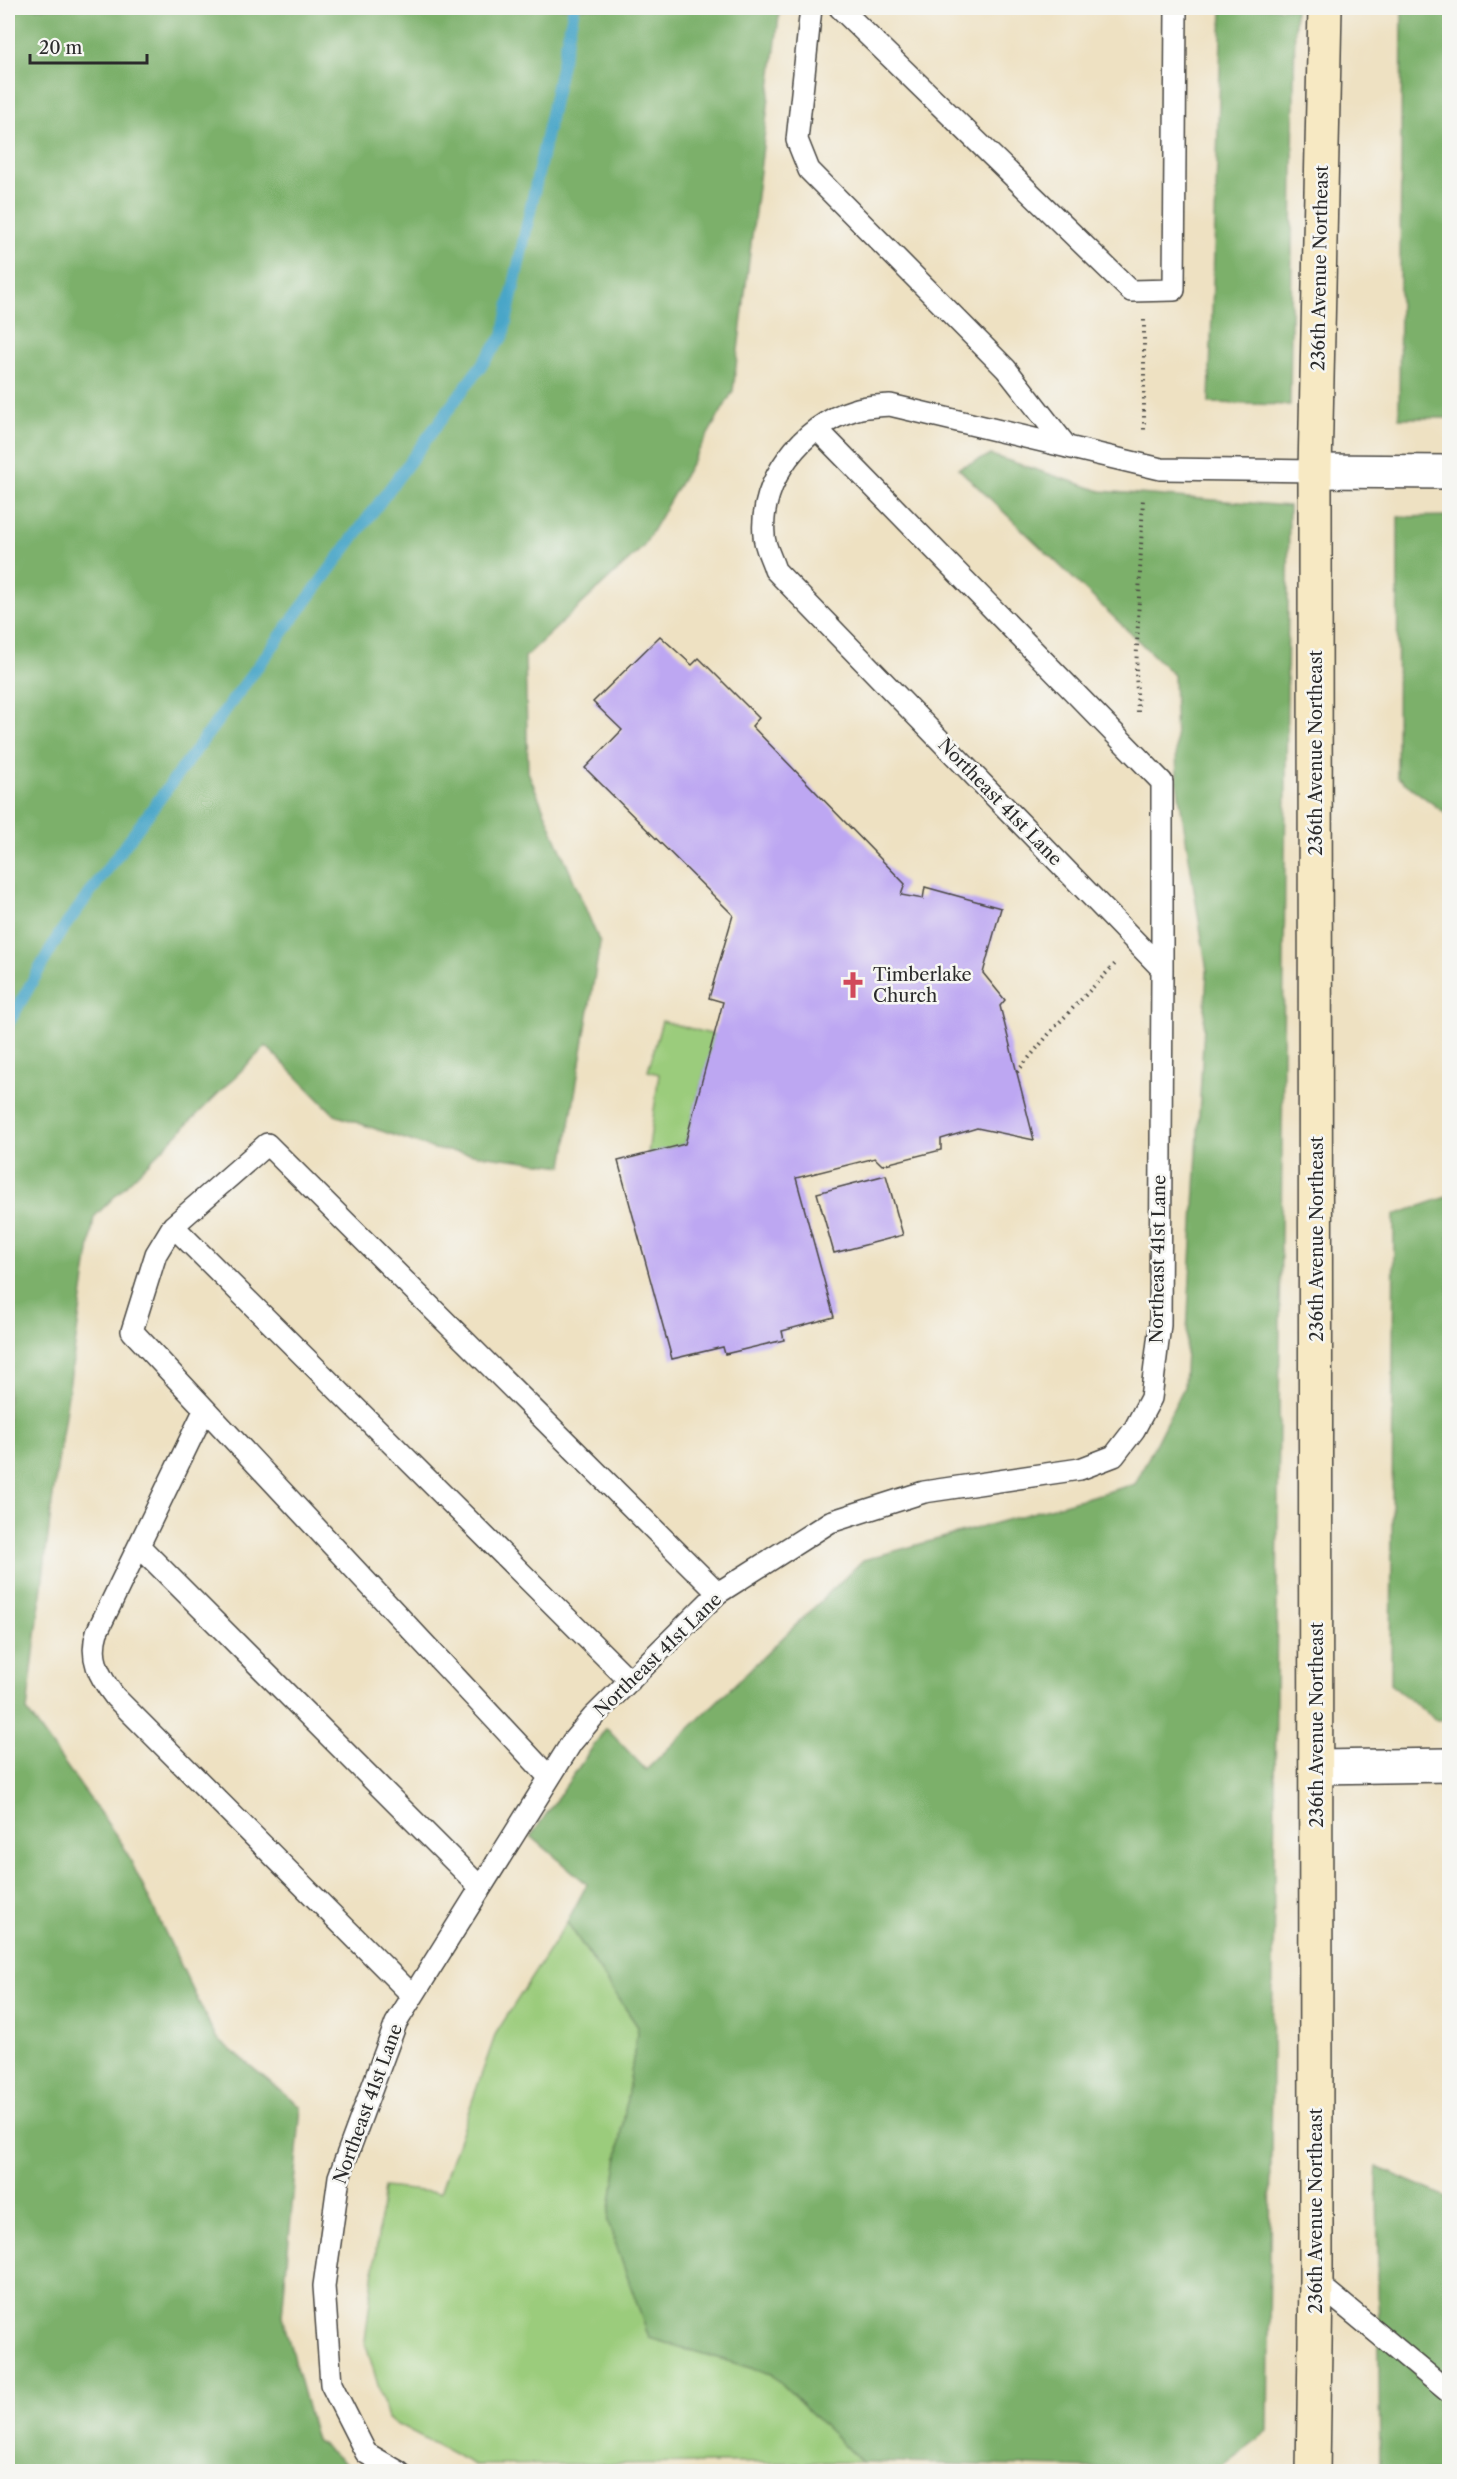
<svg xmlns="http://www.w3.org/2000/svg" width="1457" height="2479" font-family="'Libre Caslon Text',serif">
	<style>
		.green { fill: #9bcc7b; stroke: #637c53; stroke-width: 1.5 }
		.forest { fill: #7cb06b; stroke: #546e4b; stroke-width: 1.5 }
		.lines { fill: none; stroke-linecap: round; stroke-linejoin: round }
		.stream { stroke: #4aa6c8; stroke-width: 12 }
		.building { fill: #bda7f2 }
		.lane-casing { stroke: #484642; stroke-width: 24 }
		.street-casing { stroke: #484642; stroke-width: 36 }
		.secondary-casing { stroke: #484642; stroke-width: 36 }
		.path { stroke: #484642; stroke-width: 4; stroke-dasharray: 1.5 4.5; stroke-linecap: butt }
		.lane { stroke: #fff; stroke-width: 21 }
		.street { stroke: #fff; stroke-width: 33 }
		.secondary { stroke: #f7e9c3; stroke-width: 33 }
		.labels { text-anchor: middle; dominant-baseline: central; stroke-width: 5; stroke-linejoin: round; paint-order: stroke }
		.street-label { font-size: 18px; fill: #2b2b2b; stroke: #f6f6f2 }
		.poi-label { font-size: 18px; fill: #2b2b2b; stroke: #f6f6f2; text-anchor: start }
	</style>
	<rect width="100%" height="100%" fill="#f6f6f2"/>
	<filter id="ink" filterUnits="userSpaceOnUse"><feTurbulence type="fractalNoise" baseFrequency=".0167" numOctaves="2"/><feDisplacementMap in="SourceGraphic" scale="12" xChannelSelector="R" yChannelSelector="G"/><feConvolveMatrix kernelMatrix="1 2 1 2 8 2 1 2 1" color-interpolation-filters="sRGB"/></filter>
	<filter id="wash" filterUnits="userSpaceOnUse"><feTurbulence type="fractalNoise" baseFrequency=".008" numOctaves="4" result="noise"/><feDisplacementMap in="SourceGraphic" scale="24" xChannelSelector="R" yChannelSelector="G"/><feGaussianBlur stdDeviation="1.35" result="paint"/><feColorMatrix in="noise" values="0 0 0 0 0 0 0 0 0 0 0 0 0 0 0 0 0 1.4 0 .05"/><feComposite in="paint" operator="in"/></filter>
	<g filter="url(#wash)">
		<rect width="100%" height="100%" fill="#eee1c2"/>
		<path class="green" d="M 662,1021 L 715,1035 L 685,1144 L 648,1154 L 659,1074 L 648,1071 Z
			M 567,1922 L 638,2027 L 608,2222 L 649,2338 L 772,2374 L 861,2462 L 475,2465 L 388,2419 L 365,2341 L 384,2187 L 440,2193 L 496,2033 Z"/>
		<path class="forest" d="M 8,8 L 780,8 L 733,391 L 643,547 L 525,657 L 528,772 L 600,943 L 563,1166 L 434,1149 L 335,1115 L 266,1046 L 94,1217 L 52,1503 L 27,1711 L 123,1845 L 216,2038 L 301,2107 L 282,2316 L 316,2440 L 355,2471 L 8,2471 Z
			M 1222,8 L 1295,8 L 1290,405 L 1209,403 Z
			M 1402,8 L 1449,8 L 1449,418 L 1399,418 Z
			M 991,455 L 1101,491 L 1289,506 L 1268,2431 L 1216,2471 L 861,2462 L 772,2374 L 649,2338 L 608,2222 L 638,2027 L 567,1922 L 587,1884 L 531,1836 L 606,1728 L 646,1770 L 863,1560 L 1135,1484 L 1184,1387 L 1207,971 L 1177,782 L 1174,675 L 958,468 Z
			M 1449,516 L 1450,516 L 1449,816 L 1397,777 L 1398,517 Z
			M 1449,1196 L 1450,1720 L 1436,1720 L 1391,1685 L 1394,1215 Z
			M 1377,2167 L 1449,2198 L 1449,2471 L 1380,2471 Z"/>
		<g class="lines">
			<path class="stream" d="M 8,1024 L 60,933 L 503,336 L 574,8"/>
		</g>
		<g id="blocks">
			<path class="building" d="M 660,636 L 692,665 L 699,658 L 759,718 L 752,726 L 905,884 L 901,895 L 923,899 L 925,887 L 1001,908 L 983,973 L 1005,1000 L 1000,1006 L 1034,1140 L 977,1128 L 941,1139 L 941,1150 L 882,1165 L 875,1158 L 796,1178 L 834,1317 L 782,1331 L 784,1340 L 725,1354 L 723,1347 L 672,1359 L 618,1161 L 685,1144 L 723,1002 L 709,998 L 733,915 L 585,768 L 622,730 L 593,702 Z
				M 886,1175 L 903,1235 L 834,1253 L 817,1193 Z"/>
		</g>
	</g>
	<g filter="url(#ink)">
		<use href="#blocks" fill-opacity="0" stroke="#484642" stroke-width="1.5"/>
		<g class="lines">
			<defs>
				<path id="lane" d="M 811,8 L 797,140 L 809,170 L 1006,369 L 1067,447
					M 840,8 L 1131,291 L 1174,290 L 1176,8
					M 817,429 L 1162,782 L 1162,969
					M 173,1226 L 156,1254 L 132,1331 L 549,1777
					M 205,1409 L 97,1632 C 89,1658 99,1676 115,1697 L 412,1995
					M 139,1546 L 480,1887
					M 630,1681 L 173,1226 L 267,1144 L 718,1593
					M 1316,2282 L 1450,2393
					M 399,2472 L 366,2453 L 331,2384 L 324,2286 L 339,2177 L 396,2023 L 572,1742 L 593,1717 L 718,1593 L 830,1522 L 924,1492 L 1080,1469 L 1114,1456 L 1134,1430 L 1151,1398 L 1160,1325 L 1162,969 L 775,570 C 772,559 764,546 764,535 C 759,481 803,425 854,410 C 865,406 878,406 890,405 L 1161,469 L 1315,471"/>
				<path id="street" d="M 1315,471 L 1450,472
					M 1317,1767 L 1450,1765"/>
				<path id="secondary" d="M 1313,2472 L 1316,2282 L 1315,471 L 1325,8"/>
			</defs>
			<use href="#lane" class="lane-casing"/>
			<use href="#street" class="street-casing"/>
			<use href="#secondary" class="secondary-casing"/>
			<path class="path" d="M 1144,320 L 1144,433
				M 1138,712 L 1136,672 L 1143,497
				M 1017,1072 L 1054,1028 L 1115,964"/>
			<use href="#lane" class="lane"/>
			<use href="#street" class="street"/>
			<use href="#secondary" class="secondary"/>
		</g>
	</g>
	<defs>
		<symbol id="church-bare" viewBox="-9 -9 18 18"><path d="M-1.2-6h2.4v3.5h3.3v2.4h-3.3V6h-2.4V-.1h-3.3v-2.4h3.3Z" fill="#d1495b" stroke="#f6f6f2" stroke-width="2.5" paint-order="stroke"/></symbol>
	</defs>
	<g fill-rule="evenodd">
		<use href="#church-bare" x="834" y="966" width="38" height="38"/>
	</g>
	<g class="labels">
		<g class="street-label">
			<text transform="translate(1320 268) rotate(-89)">236th Avenue Northeast</text>
			<text transform="translate(1316 753) rotate(-90)">236th Avenue Northeast</text>
			<text transform="translate(1000 802) rotate(46)">Northeast 41st Lane</text>
			<text transform="translate(1317 1239) rotate(-90)">236th Avenue Northeast</text>
			<text transform="translate(1158 1259) rotate(-89)">Northeast 41st Lane</text>
			<text transform="translate(658 1655) rotate(-44)">Northeast 41st Lane</text>
			<text transform="translate(1317 1725) rotate(-90)">236th Avenue Northeast</text>
			<text transform="translate(368 2104) rotate(-70)">Northeast 41st Lane</text>
			<text transform="translate(1316 2211) rotate(-90)">236th Avenue Northeast</text>
		</g>
		<g class="poi-label">
			<text x="873" y="975">Timberlake<tspan x="873" dy="21">Church</tspan></text>
		</g>
	</g>
	<rect width="1457" height="2479" fill="none" stroke="#f6f6f2" stroke-width="30"/>
	<path d="M30 54v9h117v-9" fill="none" stroke="#2b2b2b" stroke-width="3"/>
	<text x="39" y="54" font-size="18" fill="#2b2b2b" stroke="#f6f6f2" stroke-width="4.5" paint-order="stroke">20 m</text>
</svg>
